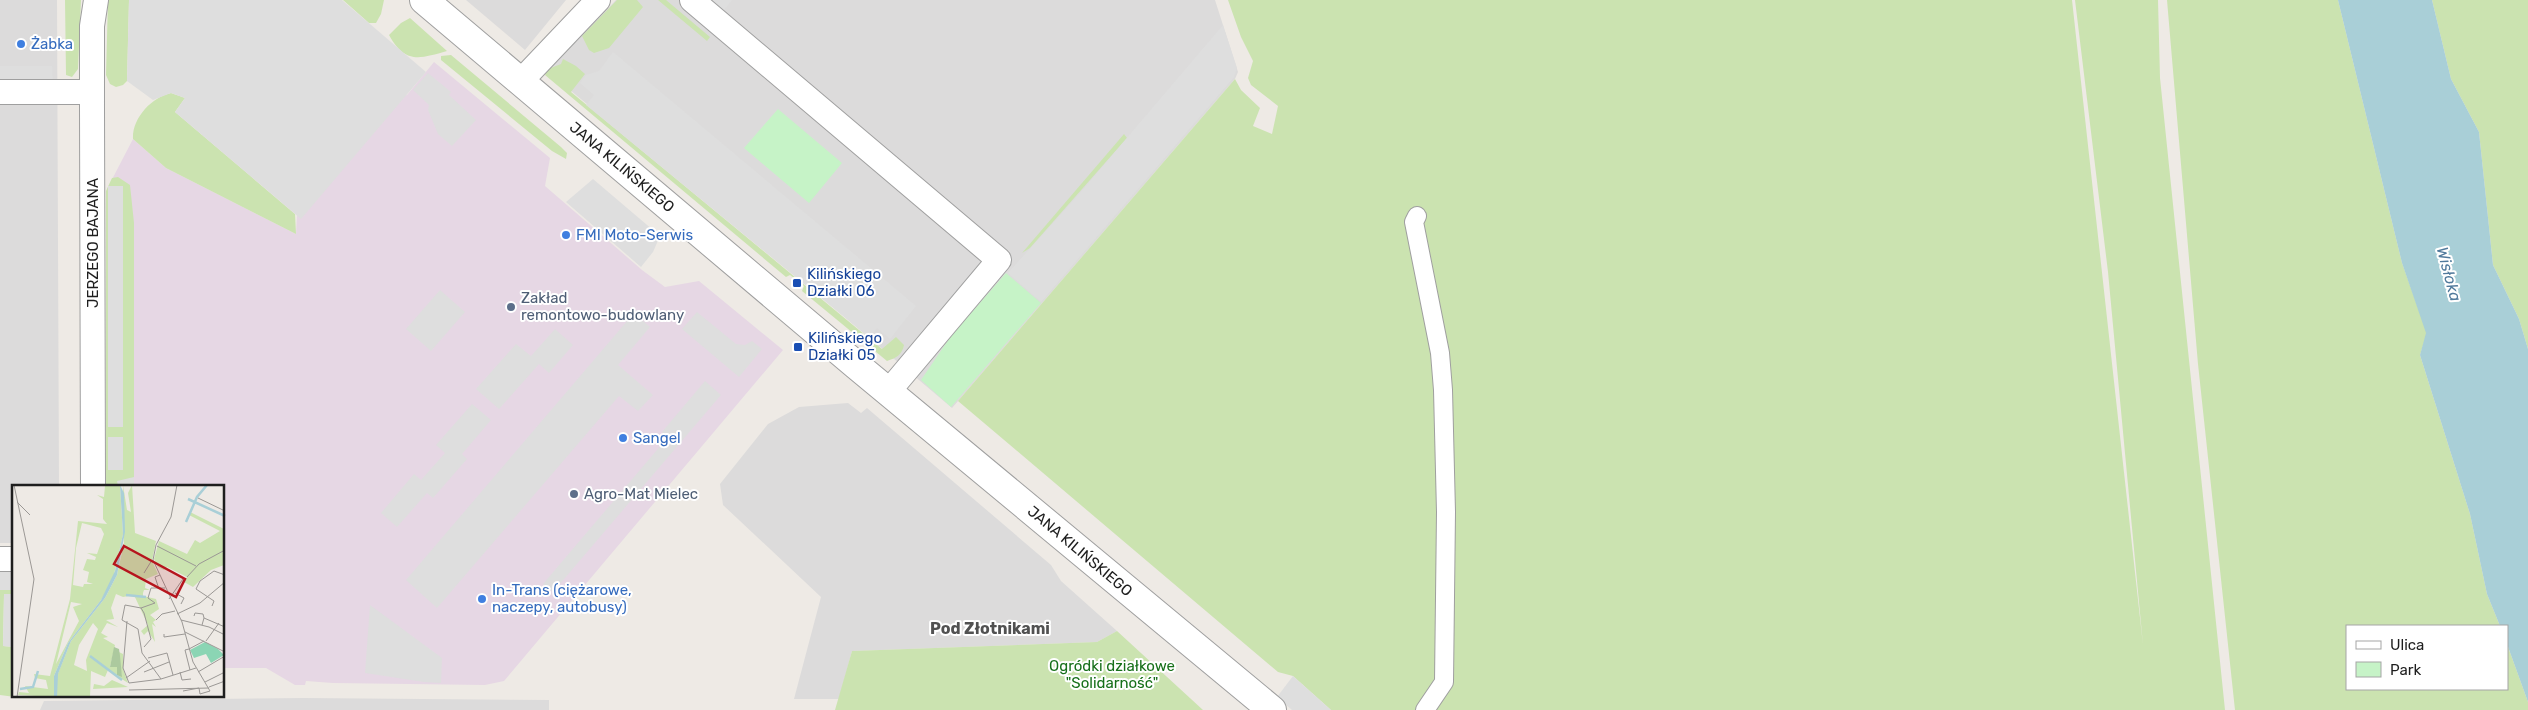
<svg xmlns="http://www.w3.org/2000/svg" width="2528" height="710" font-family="Rubik,sans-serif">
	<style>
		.residential { fill: #dcdbdb }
		.industrial { fill: #e6d7e4 }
		.grass { fill: #cbe3b0 }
		.park { fill: #c6f3c7 }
		.parking { fill: #dedede }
		.water { fill: #a9cfd7 }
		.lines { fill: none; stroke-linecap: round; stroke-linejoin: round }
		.pedestrian-casing { stroke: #9f9f9f; stroke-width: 20 }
		.minor-casing { stroke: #9f9f9f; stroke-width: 26 }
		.tertiary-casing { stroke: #9f9f9f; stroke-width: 30 }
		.pedestrian { stroke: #fff; stroke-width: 18 }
		.minor { stroke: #fff; stroke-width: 24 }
		.tertiary { stroke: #fff; stroke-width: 28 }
		.shop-dot { fill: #3f7fe0; stroke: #fff; stroke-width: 2 }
		.transit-dot { fill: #1a4fb4; stroke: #fff; stroke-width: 2 }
		.service-dot { fill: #5c6f8a; stroke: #fff; stroke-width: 2 }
		.labels { text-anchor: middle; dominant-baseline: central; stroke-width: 4; stroke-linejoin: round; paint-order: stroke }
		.shop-label { font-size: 15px; fill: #366cbe; stroke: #fff; text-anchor: start }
		.street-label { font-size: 15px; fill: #1e1e1e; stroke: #fff }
		.transit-label { font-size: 15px; fill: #164399; stroke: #fff; text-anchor: start }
		.service-label { font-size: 15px; fill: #4e5e75; stroke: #fff; text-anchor: start }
		.park-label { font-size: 15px; fill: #17701a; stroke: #fff }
		.water-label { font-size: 16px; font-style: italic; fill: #517a9c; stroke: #fff }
		.neighbourhood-label { font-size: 16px; font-weight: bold; fill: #515151; stroke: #fff }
		.inset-river { fill: none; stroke: #a9cfd7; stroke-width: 2.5 }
		.inset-road { fill: none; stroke: #9b9895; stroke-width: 1 }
		.view { fill: #b6151d; fill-opacity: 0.15; stroke: #b6151d; stroke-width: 2.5 }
		.inset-edge { fill: none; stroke: #1e1e1e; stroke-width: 2.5 }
	</style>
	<rect width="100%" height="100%" fill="#eeeae5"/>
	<path class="residential" d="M 0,0 L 57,0 L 59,486 L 14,486 L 14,543 L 0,543 Z
		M 466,0 L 566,0 L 525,50 Z
		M 616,0 L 1215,0 L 1238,72 L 1235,79 L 952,408 L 847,319 L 547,71 Z
		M 848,403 L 861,413 L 867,408 L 1051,565 L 1061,581 L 1117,631 L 1097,642 L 852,651 L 839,699 L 794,699 L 821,597 L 723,505 L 720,484 L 768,424 L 799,407 Z
		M 304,698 L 549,700 L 549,710 L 40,710 L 44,701 Z"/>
	<path class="industrial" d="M 434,62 L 550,158 L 545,186 L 642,270 L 665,287 L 699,281 L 783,350 L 504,681 L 485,685 L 333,683 L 306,681 L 305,685 L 295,685 L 266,668 L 224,668 L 224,486 L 107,486 L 107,189 L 133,139 L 166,168 L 296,234 L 297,216 L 399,96 L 407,95 Z"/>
	<path class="grass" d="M 65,0 L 81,0 L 78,69 L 72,77 L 66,75 Z
		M 108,0 L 129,0 L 127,81 L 123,85 L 116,87 L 110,84 L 106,75 Z
		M 343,0 L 384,0 L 381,14 L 376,23 L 369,23 Z
		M 617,0 L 637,0 L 643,7 L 609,48 L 594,53 L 589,50 L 582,36 Z
		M 658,0 L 666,0 L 710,37 L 707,41 Z
		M 1228,0 L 2072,0 L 2143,645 L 2108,272 L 2075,0 L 2158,0 L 2160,78 L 2225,710 L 1331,710 L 1293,676 L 1278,672 L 958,401 L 1235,79 L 1241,90 L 1260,108 L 1253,126 L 1272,134 L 1278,106 L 1251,85 L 1248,78 L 1253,61 L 1241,37 Z
		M 2167,0 L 2338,0 L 2402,263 L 2427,333 L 2420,355 L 2470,514 L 2487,594 L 2500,626 L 2347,626 L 2347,689 L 2507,689 L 2507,644 L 2528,702 L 2528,710 L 2235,710 L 2198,364 Z
		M 2432,0 L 2528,0 L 2528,349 L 2519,319 L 2493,265 L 2479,132 L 2451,79 Z
		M 410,18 L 447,51 C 419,59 405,64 389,35 L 401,23 Z
		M 451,55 L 561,147 L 567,153 L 566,159 L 552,151 L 441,60 L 441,56 Z
		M 563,59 L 576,66 L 585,74 L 571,92 L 882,349 L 896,337 L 904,345 C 902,355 896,358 887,361 L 802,291 L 804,286 L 790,275 L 786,277 L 545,75 L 548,69 L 561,64 Z
		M 171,93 L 185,98 L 175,112 L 295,214 L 296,234 L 166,168 L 133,139 C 132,118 152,97 171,93 Z
		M 1124,134 L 1127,138 L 1030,248 L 1022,253 Z
		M 118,177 L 130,185 L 134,223 L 134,486 L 106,486 L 106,191 L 112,178 Z
		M 0,590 L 14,590 L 14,594 L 4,595 L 3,646 L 14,647 L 15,697 L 0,695 Z
		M 1117,631 L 1203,710 L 835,710 L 852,651 L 1097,642 Z"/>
	<path class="park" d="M 778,109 L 842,163 L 809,203 L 744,148 Z
		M 1006,273 L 1041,303 L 951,407 L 921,380 L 951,336 Z"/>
	<path class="parking" d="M 129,0 L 342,0 L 426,72 L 301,219 L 175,112 L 185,98 L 171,93 L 153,100 L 127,81 Z
		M 702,0 L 732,0 L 720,15 Z
		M 1223,25 L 1237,68 L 1234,77 L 1041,302 L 1008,273 L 1080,193 Z
		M 613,52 L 916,306 L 890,339 L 877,328 L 869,337 L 586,105 L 594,95 L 580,83 L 586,75 L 599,71 Z
		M 0,66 L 52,66 L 53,84 L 0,84 Z
		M 428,73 L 451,92 L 449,95 L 476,120 L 452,146 L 438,134 L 428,110 L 429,105 L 413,90 Z
		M 593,179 L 660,236 L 653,252 L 641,267 L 566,202 Z
		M 108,186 L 123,186 L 123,427 L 108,427 Z
		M 440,290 L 465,312 L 431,351 L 406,329 Z
		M 697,312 L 736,344 L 745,345 L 752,341 L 762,349 L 739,377 L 682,329 Z
		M 634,313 L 650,327 L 618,365 L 653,395 L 638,411 L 619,396 L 437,608 L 406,580 Z
		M 555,329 L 573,345 L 549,373 L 539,364 L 499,409 L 476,389 L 516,344 L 531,356 Z
		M 705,381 L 721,395 L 553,592 L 543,584 L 668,437 L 662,432 Z
		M 472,404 L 491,420 L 462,454 L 467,459 L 433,498 L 427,493 L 397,527 L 381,513 L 414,474 L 421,480 L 445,453 L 436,445 Z
		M 108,437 L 123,437 L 123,470 L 108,470 Z
		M 134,477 L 134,486 L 118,486 L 117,481 Z
		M 0,570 L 14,570 L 14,590 L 0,590 Z
		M 4,594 L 14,594 L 14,647 L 3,646 Z
		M 370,605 L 442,658 L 441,683 L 424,682 L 365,673 Z
		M 1293,676 L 1331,710 L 1292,710 L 1277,697 Z"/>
	<path class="water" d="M 2338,0 L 2432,0 L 2451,79 L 2479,132 L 2493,265 L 2519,319 L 2528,349 L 2528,702 L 2507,644 L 2507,626 L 2500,626 L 2487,594 L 2470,514 L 2420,355 L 2426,333 L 2402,263 Z"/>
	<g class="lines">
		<defs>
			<path id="pedestrian" d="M 1417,216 L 1414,222 L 1440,353 L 1443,390 L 1446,512 L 1444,682 L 1425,710"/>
			<path id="minor" d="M 692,0 L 999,260 L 888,392
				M 520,82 L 598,0
				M 0,92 L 92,92
				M 93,486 L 92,108 L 92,26 L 96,0
				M 0,559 L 14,559"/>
			<path id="tertiary" d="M 424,0 L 856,365 L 1272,710"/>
		</defs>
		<use href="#pedestrian" class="pedestrian-casing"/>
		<use href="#minor" class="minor-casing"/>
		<use href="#tertiary" class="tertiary-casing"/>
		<use href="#pedestrian" class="pedestrian"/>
		<use href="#minor" class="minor"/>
		<use href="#tertiary" class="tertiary"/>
	</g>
	<g class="shop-dot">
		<circle cx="21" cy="44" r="5"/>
		<circle cx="566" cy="235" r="5"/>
		<circle cx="623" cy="438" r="5"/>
		<circle cx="482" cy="599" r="5"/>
	</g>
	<g class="transit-dot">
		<rect x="792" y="278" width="10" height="10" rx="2.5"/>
		<rect x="793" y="342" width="10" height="10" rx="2.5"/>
	</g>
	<g class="service-dot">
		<circle cx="511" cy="307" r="5"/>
		<circle cx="574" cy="494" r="5"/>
	</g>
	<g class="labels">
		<g class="shop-label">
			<text x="31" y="44">Żabka</text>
			<text x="576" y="235">FMI Moto-Serwis</text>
			<text x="633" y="438">Sangel</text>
			<text x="492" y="590">In-Trans (ciężarowe,<tspan x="492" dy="17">naczepy, autobusy)</tspan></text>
		</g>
		<g class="street-label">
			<text transform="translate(622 167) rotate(40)">JANA KILIŃSKIEGO</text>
			<text transform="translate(93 243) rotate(-90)">JERZEGO BAJANA</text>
			<text transform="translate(1080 551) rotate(40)">JANA KILIŃSKIEGO</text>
		</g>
		<g class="transit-label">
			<text x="807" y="274">Kilińskiego<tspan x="807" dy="17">Działki 06</tspan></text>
			<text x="808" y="338">Kilińskiego<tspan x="808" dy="17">Działki 05</tspan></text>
		</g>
		<g class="service-label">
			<text x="521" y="298">Zakład<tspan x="521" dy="17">remontowo-budowlany</tspan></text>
			<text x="584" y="494">Agro-Mat Mielec</text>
		</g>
		<g class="park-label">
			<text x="1112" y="666">Ogródki działkowe<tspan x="1112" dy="17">"Solidarność"</tspan></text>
		</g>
		<g class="water-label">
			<text transform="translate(2449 274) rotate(75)">Wisłoka</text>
		</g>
		<g class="neighbourhood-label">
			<text x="990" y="628">Pod Złotnikami</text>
		</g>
	</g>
	<g transform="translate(12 485)">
		<rect width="212" height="212" fill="#eeeae5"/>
		<path d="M 99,0 L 108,0 L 111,49 L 101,94 L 89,115 L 56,158 L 42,191 L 42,212 L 6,210 L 7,207 L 17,208 L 13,201 L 36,204 L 34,195 L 23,193 L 22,189 L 38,191 L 58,114 L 66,36 L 95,39 L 91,34 L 91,14 L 85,10 L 92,12 L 93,1 ZM 70,38 L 89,43 L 92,49 L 85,69 L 75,68 L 84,72 L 83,75 L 75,74 L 71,85 L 77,87 L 75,97 L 81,99 L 72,99 L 71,102 L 61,100 L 64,63 ZM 59,117 L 70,119 L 61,122 L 67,136 L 44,179 ZM 111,0 L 115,25 L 119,27 L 116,8 L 120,0 L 123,48 L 144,56 L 140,76 L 146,89 L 134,94 L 133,103 L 138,105 L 132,105 L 131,108 L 131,111 L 144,114 L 147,124 L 138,130 L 144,135 L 141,137 L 144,142 L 140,139 L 143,157 L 136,146 L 132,150 L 129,146 L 136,140 L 122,110 L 111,112 L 104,109 L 99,123 L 102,134 L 94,135 L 106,142 L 95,138 L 89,148 L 96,152 L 91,153 L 103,160 L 98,182 L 105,182 L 110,192 L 105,166 L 111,169 L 111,184 L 116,198 L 96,185 L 93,192 L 79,186 L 78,212 L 45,212 L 45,191 L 59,156 L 93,113 L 105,90 L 112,58 ZM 81,138 L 86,144 L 74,175 L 75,186 L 62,180 L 67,160 ZM 178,27 L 212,44 L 212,80 L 199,85 L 181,102 L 172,97 L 175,92 L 155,82 L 152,85 L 146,82 L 142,74 L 147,56 L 175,69 L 183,55 L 188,58 L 208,46 L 177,30 ZM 100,195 L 116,202 L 81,204 L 82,199 L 92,201 Z" fill="#cbe3b0" fill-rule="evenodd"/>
		<path d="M 102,162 L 107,164 L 108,171 L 110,192 L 105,190 L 105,182 L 98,182 Z" fill="#acc99e"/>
		<path d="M 193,157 L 206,164 L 212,170 L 199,178 L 194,169 L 182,173 L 178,165 Z" fill="#8bd5b4"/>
		<path d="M 108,0 L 112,8 L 113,47 L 105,90 L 93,113 L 59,156 L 46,189 L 45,212 L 42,212 L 42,191 L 56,158 L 89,115 L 103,86 L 111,49 Z" fill="#a9cfd7"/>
		<path class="inset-river" d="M 176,14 L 213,31M 174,37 L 185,12 L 195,0M 114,110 L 134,112M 78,171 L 110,195M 8,204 L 21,202 L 26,186"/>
		<path class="inset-road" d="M 2,0 L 22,94 L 5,212M 165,0 L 159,32 L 144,60 L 141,75 L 170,137 L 181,177 L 198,206M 186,13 L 213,26M 5,17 L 18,30M 145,61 L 184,81M 132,88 L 140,75M 175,92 L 187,79 L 213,65M 147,104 L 143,92 L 148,90M 163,108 L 172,113 L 169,119M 157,114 L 171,94M 200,121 L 202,116 L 184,104 L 188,96 L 202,86 L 213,90M 129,123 L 143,118 L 136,113 L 139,103 L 153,103M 165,129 L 188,118 L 213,97M 182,131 L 183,128 L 191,129 L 192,133M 144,135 L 150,129 L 163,126M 169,135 L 197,142 L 213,150M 115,136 L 111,183 L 117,198 L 149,194 L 184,183M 190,140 L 192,133 L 213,142M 173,147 L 213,167M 152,149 L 152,152 L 173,149M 194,156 L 207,138M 132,162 L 139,154 L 132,128 L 129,123 L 113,120 L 110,135 L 126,144 L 130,168 L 149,194M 177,164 L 173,165 L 178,185M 177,164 L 192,156M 136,173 L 155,168 L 161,190M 132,187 L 157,177M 168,187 L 170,195 L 179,194M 186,187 L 213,171M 114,193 L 138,176M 193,197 L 213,187M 197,202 L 213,196M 117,205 L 197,203M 171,206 L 187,203 L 188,209 L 198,206"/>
		<path class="view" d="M 112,61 L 173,94 L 164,112 L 102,79 Z"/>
		<rect width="212" height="212" class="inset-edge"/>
	</g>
	<rect x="2346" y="625" width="162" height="65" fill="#ffffff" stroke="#a5a5a5"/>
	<rect x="2356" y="641" width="25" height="8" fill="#ffffff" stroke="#a5a5a5"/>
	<text x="2390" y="650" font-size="15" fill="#1e1e1e">Ulica</text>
	<rect x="2356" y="662" width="25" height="15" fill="#c6f3c7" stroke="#a5a5a5"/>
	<text x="2390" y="675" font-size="15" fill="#1e1e1e">Park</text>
</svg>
